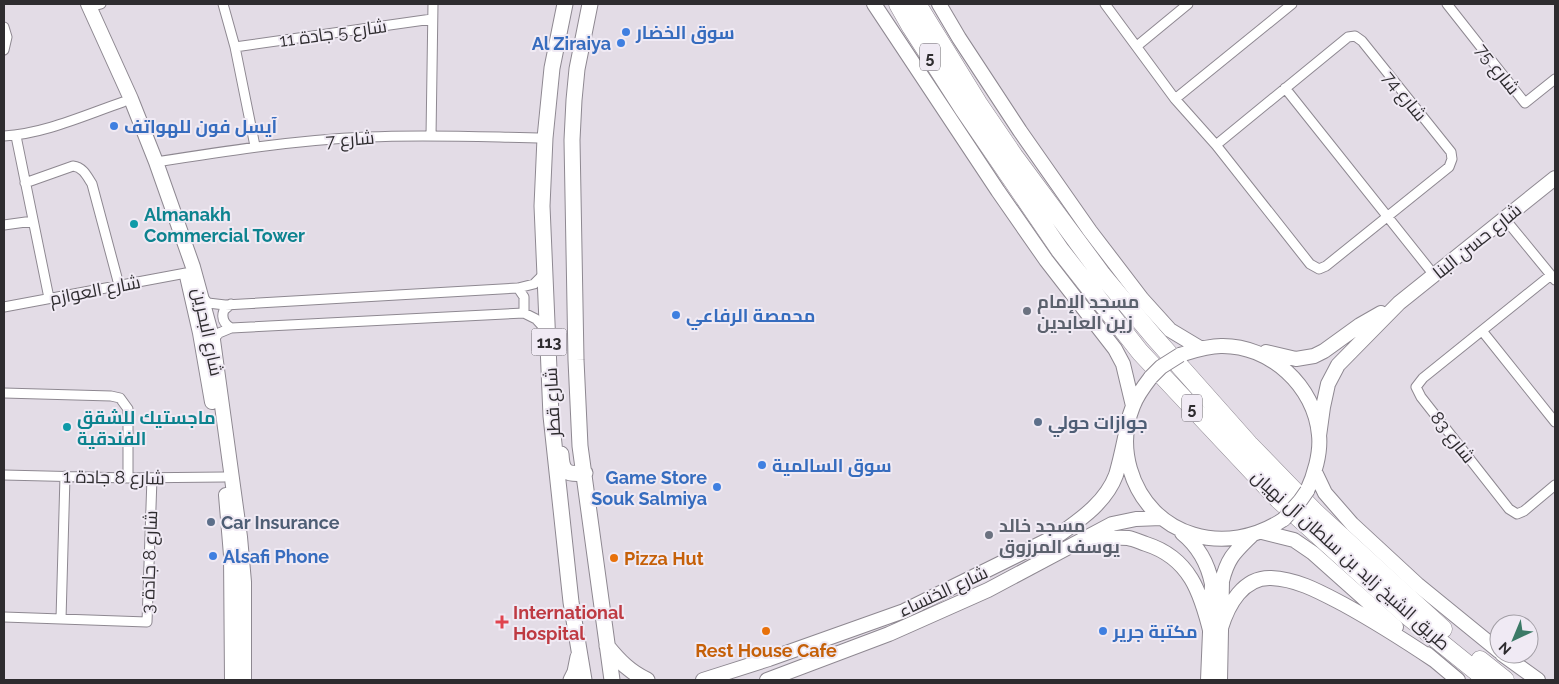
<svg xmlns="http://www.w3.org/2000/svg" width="1559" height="684" font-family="Raleway,Cairo,sans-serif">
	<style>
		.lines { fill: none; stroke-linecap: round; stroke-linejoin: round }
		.street-casing { stroke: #8e8891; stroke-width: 11 }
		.secondary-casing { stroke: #8e8891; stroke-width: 16 }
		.primary-casing { stroke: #8e8891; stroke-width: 17 }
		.highway-casing { stroke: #8e8891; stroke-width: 19 }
		.street { stroke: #fff; stroke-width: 9 }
		.secondary { stroke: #fff; stroke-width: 14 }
		.primary { stroke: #fff; stroke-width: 15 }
		.highway { stroke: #fff; stroke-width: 18 }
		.secondary-bridge-casing { stroke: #8e8891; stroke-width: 16; stroke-linecap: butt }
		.secondary-bridge { stroke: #fff; stroke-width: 14 }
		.shop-dot { fill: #3f7fe0; stroke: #f0eaf4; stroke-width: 2 }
		.culture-dot { fill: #0f9aa8; stroke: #f0eaf4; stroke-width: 2 }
		.worship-dot { fill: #6b7280; stroke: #f0eaf4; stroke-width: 2 }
		.service-dot { fill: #5c6f8a; stroke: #f0eaf4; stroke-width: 2 }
		.food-dot { fill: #e8710a; stroke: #f0eaf4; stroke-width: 2 }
		.health-dot { fill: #e0444e; stroke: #f0eaf4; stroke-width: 2 }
		.labels { text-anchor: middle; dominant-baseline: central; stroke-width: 4; stroke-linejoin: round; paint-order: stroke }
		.shield { fill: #f0eaf4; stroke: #68656a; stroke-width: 1 }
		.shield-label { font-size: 16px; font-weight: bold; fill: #2e2c2f }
		.shop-label { font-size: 18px; font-weight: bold; fill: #366cbe; stroke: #f0eaf4; text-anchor: start }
		.street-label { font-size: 18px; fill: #2e2c2f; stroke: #f0eaf4 }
		.culture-label { font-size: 18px; font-weight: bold; fill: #0d838f; stroke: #f0eaf4; text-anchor: start }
		.worship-label { font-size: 18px; font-weight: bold; fill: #5b616d; stroke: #f0eaf4; text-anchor: start }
		.service-label { font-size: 18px; font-weight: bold; fill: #4e5e75; stroke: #f0eaf4; text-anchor: start }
		.food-label { font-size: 18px; font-weight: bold; fill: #c56008; stroke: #f0eaf4; text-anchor: start }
		.health-label { font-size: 18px; font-weight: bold; fill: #be3a42; stroke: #f0eaf4; text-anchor: start }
	</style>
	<rect width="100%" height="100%" fill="#e3dce6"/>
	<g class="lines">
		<defs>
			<path id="street" d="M 223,4 L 235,47 L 255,146
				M 1105,4 L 1175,99 L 1216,145 L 1310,264 L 1319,269 L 1326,266 L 1449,167 L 1452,159 L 1451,152 L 1362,41 L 1355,36 L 1348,37 L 1216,145
				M 1447,4 L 1525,103 L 1555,79
				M 89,7 L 101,4
				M 4,27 L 7,37 L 4,50
				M 1137,46 L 1188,4
				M 235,47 L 432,19
				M 1285,88 L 1434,275
				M 1175,99 L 1292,4
				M 4,136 C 44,134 85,115 123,102
				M 16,136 L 49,298
				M 431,136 L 433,4
				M 156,162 C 226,151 296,140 367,137 C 426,134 485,137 545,138
				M 25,183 L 73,166 C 83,167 87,176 92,184 L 119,285
				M 1505,219 L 1555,280
				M 4,225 L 33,221
				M 1551,275 L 1423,378 L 1416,387 L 1421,397 L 1509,509 L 1517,514 L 1524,511 L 1555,485
				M 518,288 L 524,297 L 524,313
				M 202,297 L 208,303 L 225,305 L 518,288 L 534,284 L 545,273
				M 231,304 L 224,310 C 221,318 224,324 231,328
				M 4,307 L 186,273
				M 1483,332 L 1555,422
				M 213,340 L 219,333 L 231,328 L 524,313 L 536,319 L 546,330
				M 4,393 L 111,396 L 120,398 L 128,409 L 128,478
				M 4,475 L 128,478 L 224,477
				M 4,617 L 147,622 L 152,478
				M 61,619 L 65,476"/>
			<path id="secondary" d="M 88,4 L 131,99 L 156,162 L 193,267 L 213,340 L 240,537 L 244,582 L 244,680
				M 874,4 L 998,191 L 1046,260 L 1115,349 L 1123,364 L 1133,406
				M 939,4 L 959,38 L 1020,131 L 1090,231 L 1142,299 L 1170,330 L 1200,348
				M 187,276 L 200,333 L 212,402
				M 1266,352 L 1296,359 L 1314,356 L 1324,351 L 1360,325 L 1381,313
				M 1180,355 C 1193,351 1206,346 1221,346 C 1270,345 1315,386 1319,435 C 1321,453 1314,476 1307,491
				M 1151,377 C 1144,386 1137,395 1133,406 C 1125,426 1124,448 1130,469 C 1150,538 1227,558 1284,519
				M 1319,436 L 1323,407 L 1328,384 L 1338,365 L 1399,303 L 1555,178
				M 1315,472 L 1325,493 L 1352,524 L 1418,585 L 1499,651
				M 226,495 L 231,555 L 232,680
				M 1262,532 L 1294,540 L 1313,553 L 1396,627
				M 1182,533 C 1198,546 1208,564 1212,584 L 1208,680
				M 1089,539 C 1101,539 1115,537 1128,538 C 1134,539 1140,542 1146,544 C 1190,558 1201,593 1211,634
				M 1221,628 C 1228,605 1243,577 1271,578 C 1297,579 1320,592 1343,604 C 1374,621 1404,640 1434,660
				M 1427,654 L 1458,680
				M 1502,654 L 1538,680
				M 703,680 L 769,659 L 904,611 L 1060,534 C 1081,519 1106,502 1116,475 C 1120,462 1123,447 1126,433
				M 767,680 L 889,634 L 988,590 L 1112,524 L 1136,519 L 1161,518
				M 1220,680 L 1222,581 C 1228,557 1235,552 1252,535"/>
			<path id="primary" d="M 565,4 L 552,68 L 545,138 L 542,206 L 551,416 L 571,602 L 584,680
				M 590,4 L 577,69 L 574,100 L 572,140 L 576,360 L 580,446 L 612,680
				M 561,454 C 562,473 567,475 585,473
				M 607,646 C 619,661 630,672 647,680
				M 571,680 L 575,672 L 578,657"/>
			<path id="highway" d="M 898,4 L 911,27 L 963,108 L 1060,250 L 1140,352 L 1279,500 L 1404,613 L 1487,680
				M 917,4 L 978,103 L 1014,156 L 1102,275 L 1154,337 L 1249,444 L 1316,513 L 1443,629
				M 1480,660 L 1505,680"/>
		</defs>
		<use href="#street" class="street-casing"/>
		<use href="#secondary" class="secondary-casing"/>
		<use href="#primary" class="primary-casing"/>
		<use href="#highway" class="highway-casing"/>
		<use href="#street" class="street"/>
		<use href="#secondary" class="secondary"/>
		<use href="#primary" class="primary"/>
		<use href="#highway" class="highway"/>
		<defs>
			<path id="secondary-bridge" d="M 1151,377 L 1161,367 L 1180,355
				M 1284,519 L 1300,501 L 1307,491"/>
		</defs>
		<use href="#secondary-bridge" class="secondary-bridge-casing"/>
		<use href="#secondary-bridge" class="secondary-bridge"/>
	</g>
	<g class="shop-dot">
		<circle cx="626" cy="32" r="5"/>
		<circle cx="621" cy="43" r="5"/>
		<circle cx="114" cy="126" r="5"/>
		<circle cx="676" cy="315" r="5"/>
		<circle cx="762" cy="465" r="5"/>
		<circle cx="717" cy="487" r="5"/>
		<circle cx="213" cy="556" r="5"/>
		<circle cx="1103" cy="631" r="5"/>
	</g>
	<g class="culture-dot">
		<circle cx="134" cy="224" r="5"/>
		<circle cx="67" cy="427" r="5"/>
	</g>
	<g class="worship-dot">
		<circle cx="1027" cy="311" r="5"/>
		<circle cx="989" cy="535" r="5"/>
	</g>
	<g class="service-dot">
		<circle cx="1038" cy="422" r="5"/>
		<circle cx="211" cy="522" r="5"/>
	</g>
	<g class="food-dot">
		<circle cx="614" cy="558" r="5"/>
		<circle cx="766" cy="631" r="5"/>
	</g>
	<path class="health-dot" d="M499.5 614.5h5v5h5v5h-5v5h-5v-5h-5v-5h5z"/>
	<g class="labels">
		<g class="shield">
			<rect x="920" y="43.5" width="20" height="27" rx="4"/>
			<rect x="531.5" y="328.5" width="35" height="27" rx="4"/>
			<rect x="1182" y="394.5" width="20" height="27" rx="4"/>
		</g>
		<g class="shield-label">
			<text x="930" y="57">5</text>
			<text x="549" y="342">113</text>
			<text x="1192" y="408">5</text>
		</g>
		<g class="shop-label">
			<text x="636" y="32">سوق الخضار</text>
			<text x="611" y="43" text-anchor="end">Al Ziraiya</text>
			<text x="124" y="126">آيسل فون للهواتف</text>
			<text x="686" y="315">محمصة الرفاعي</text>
			<text x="772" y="465">سوق السالمية</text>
			<text x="707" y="477" text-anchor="end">Game Store<tspan x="707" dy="21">Souk Salmiya</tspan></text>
			<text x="223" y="556">Alsafi Phone</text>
			<text x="1113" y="631">مكتبة جرير</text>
		</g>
		<g class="street-label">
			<text transform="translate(333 33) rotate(-8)">شارع 5 جادة 11</text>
			<text transform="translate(1498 69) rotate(52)">شارع 75</text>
			<text transform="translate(1405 96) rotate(51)">شارع 74</text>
			<text transform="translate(350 139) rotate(-4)">شارع 7</text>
			<text transform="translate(1477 241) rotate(-39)">شارع حسن البنا</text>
			<text transform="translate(95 290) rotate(-11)">شارع العوازم</text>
			<text transform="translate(208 332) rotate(78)">شارع البحرين</text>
			<text transform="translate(552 402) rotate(-93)">شارع قطر</text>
			<text transform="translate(1453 437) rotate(52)">شارع 83</text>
			<text transform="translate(114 477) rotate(1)">شارع 8 جادة 1</text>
			<text transform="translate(1351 560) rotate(42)">طريق الشيخ زايد بن سلطان آل نهيان</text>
			<text transform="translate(149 562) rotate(-88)">شارع 8 جادة 3</text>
			<text transform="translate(943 591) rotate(-25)">شارع الخنساء</text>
		</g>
		<g class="culture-label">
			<text x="144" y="214">Almanakh<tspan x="144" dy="21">Commercial Tower</tspan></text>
			<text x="77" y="417">ماجستيك للشقق<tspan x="77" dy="21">الفندقية</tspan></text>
		</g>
		<g class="worship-label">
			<text x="1037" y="301">مسجد الإمام<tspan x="1037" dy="21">زين العابدين</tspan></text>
			<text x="999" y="525">مسجد خالد<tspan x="999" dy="21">يوسف المرزوق</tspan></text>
		</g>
		<g class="service-label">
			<text x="1048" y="422">جوازات حولي</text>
			<text x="221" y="522">Car Insurance</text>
		</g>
		<g class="food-label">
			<text x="624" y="558">Pizza Hut</text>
			<text x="766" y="650" text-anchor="middle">Rest House Cafe</text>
		</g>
		<g class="health-label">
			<text x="513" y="612">International<tspan x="513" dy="21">Hospital</tspan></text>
		</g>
	</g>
	<rect width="1559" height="684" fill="none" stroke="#2e2c2f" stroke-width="10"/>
	<g transform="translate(1514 639) rotate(224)"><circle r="24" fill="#f0eaf4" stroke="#a29ea5"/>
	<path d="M0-4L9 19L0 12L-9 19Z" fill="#3c7a67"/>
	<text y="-8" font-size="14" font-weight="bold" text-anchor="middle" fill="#2e2c2f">N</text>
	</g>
</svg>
